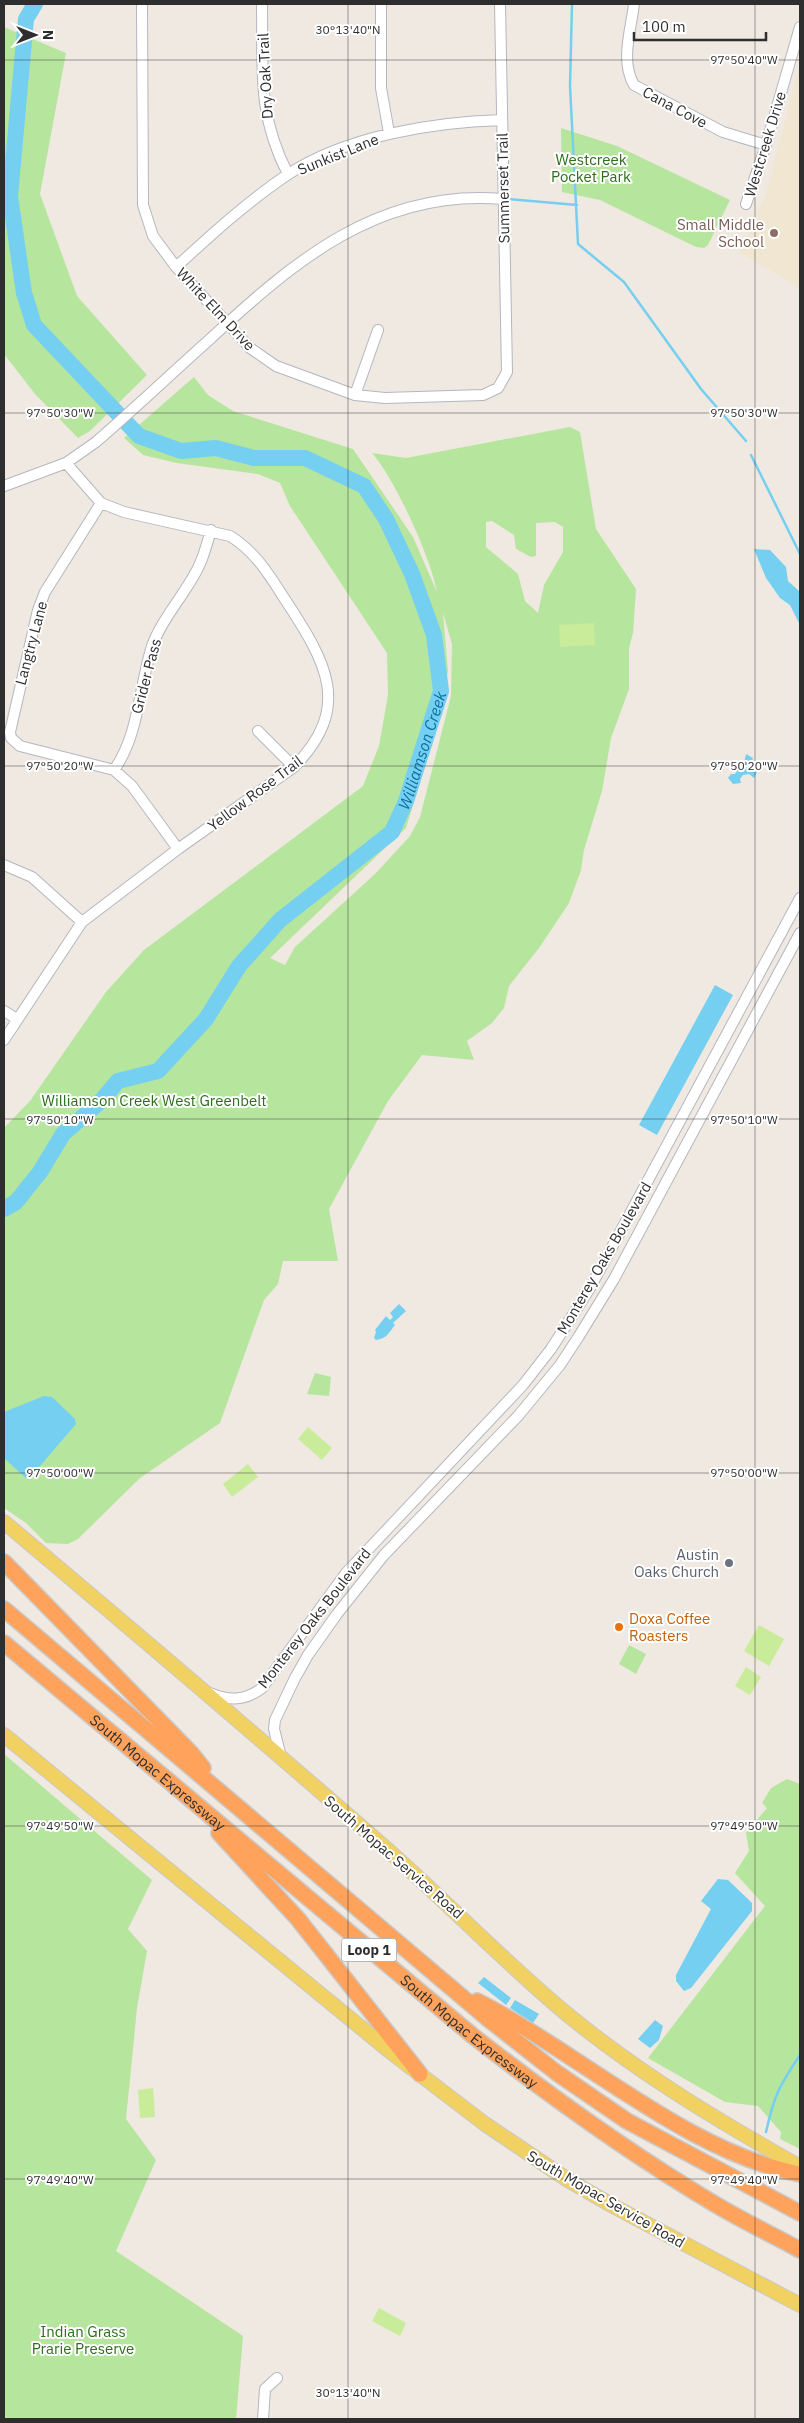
<svg xmlns="http://www.w3.org/2000/svg" width="804" height="2423" font-family="'IBM Plex Sans',sans-serif">
	<style>
		.education { fill: #f0e6d1 }
		.green { fill: #b6e59e; fill-rule: evenodd }
		.pitch { fill: #c9ec9a }
		.water { fill: #75cff0 }
		.lines { fill: none; stroke-linecap: round; stroke-linejoin: round }
		.stream { stroke: #75cff0; stroke-width: 2.5 }
		.river { stroke: #75cff0; stroke-width: 16 }
		.minor-casing { stroke: #b4b7c1; stroke-width: 12 }
		.major-casing { stroke: #c9c9c9; stroke-width: 16 }
		.highway-casing { stroke: #c9c9c9; stroke-width: 18 }
		.minor { stroke: #fff; stroke-width: 10 }
		.major { stroke: #f2d163; stroke-width: 14 }
		.highway { stroke: #ffa35c; stroke-width: 15 }
		.ticks { fill: none; stroke: #2e2e2e; stroke-width: 1; stroke-opacity: 0.45 }
		.education-dot { fill: #8d6e63; stroke: #fff; stroke-width: 2 }
		.worship-dot { fill: #6b7280; stroke: #fff; stroke-width: 2 }
		.food-dot { fill: #e8710a; stroke: #fff; stroke-width: 2 }
		.labels { text-anchor: middle; dominant-baseline: central; stroke-width: 4; stroke-linejoin: round; paint-order: stroke }
		.shield { fill: #fff; stroke: #6d6d6d; stroke-width: 1 }
		.shield-label { font-size: 14px; font-weight: bold; fill: #2e2e2e }
		.street-label { font-size: 15px; fill: #2e2e2e; stroke: #fff }
		.park-label { font-size: 15px; fill: #2c6e1b; stroke: #fff }
		.education-label { font-size: 15px; fill: #785e54; stroke: #fff; text-anchor: end }
		.worship-label { font-size: 15px; fill: #5b616d; stroke: #fff; text-anchor: end }
		.food-label { font-size: 15px; fill: #c56008; stroke: #fff; text-anchor: start }
		.water-label { font-size: 16px; font-style: italic; fill: #0d6fa3; stroke: #fff }
		.ticks-label { font-size: 12px; text-anchor: middle; fill: #2e2e2e; stroke: #fff; stroke-width: 4; stroke-linejoin: round; paint-order: stroke }
	</style>
	<rect width="100%" height="100%" fill="#efe9e1"/>
	<path class="education" d="M 800,63 L 800,288 L 739,252 L 766,194 Z"/>
	<path class="green" d="M 4,27 L 66,53 L 40,194 L 77,296 L 147,375 L 90,431 L 78,438 L 35,394 L 4,354 Z
		M 561,128 L 617,146 L 730,200 L 708,245 L 704,248 L 696,247 L 600,200 L 562,192 Z
		M 194,377 L 208,395 L 233,411 L 353,449 L 413,537 L 437,592 C 431,558 395,479 372,453 L 406,458 L 570,427 L 580,432 L 596,529 L 636,589 L 633,633 L 629,648 L 629,689 L 611,738 L 602,791 L 584,850 L 581,870 L 569,903 L 539,948 L 509,986 L 504,1008 L 492,1023 L 467,1041 L 474,1060 L 422,1055 L 388,1101 L 329,1209 L 338,1261 L 283,1261 L 278,1284 L 264,1300 L 220,1423 L 140,1478 L 78,1539 L 68,1544 L 46,1543 L 26,1523 L 4,1508 L 4,1128 L 30,1101 L 106,992 L 144,950 L 363,786 L 379,746 L 388,695 L 387,653 L 290,506 L 280,483 L 258,474 L 177,463 L 143,455 L 124,438 ZM 492,521 L 514,535 L 516,549 L 531,557 L 536,556 L 536,523 L 555,522 L 563,527 L 563,552 L 544,585 L 538,613 L 525,601 L 518,574 L 486,547 L 486,522 ZM 443,613 L 452,644 L 451,696 L 420,817 L 410,836 L 375,874 L 295,947 L 285,965 L 270,958 L 406,828 L 434,736 L 448,671 Z
		M 315,1373 L 331,1377 L 329,1396 L 307,1394 Z
		M 629,1645 L 646,1654 L 636,1674 L 619,1664 Z
		M 4,1754 L 152,1880 L 128,1929 L 147,1951 L 137,2008 L 126,2119 L 156,2160 L 116,2251 L 243,2336 L 236,2419 L 4,2419 Z
		M 787,1779 L 800,1784 L 800,2149 L 780,2139 L 781,2132 L 758,2106 L 725,2102 L 648,2058 L 765,1906 L 735,1873 L 749,1851 L 746,1833 L 767,1808 L 762,1803 L 771,1788 Z"/>
	<path class="pitch" d="M 594,623 L 595,645 L 560,647 L 559,625 Z
		M 308,1427 L 332,1448 L 322,1460 L 298,1439 Z
		M 248,1464 L 258,1477 L 232,1497 L 223,1484 Z
		M 759,1625 L 784,1639 L 769,1666 L 744,1651 Z
		M 746,1667 L 761,1677 L 750,1695 L 735,1686 Z
		M 153,2088 L 155,2117 L 140,2118 L 138,2090 Z
		M 379,2308 L 406,2323 L 400,2336 L 372,2321 Z"/>
	<path class="water" d="M 754,549 L 770,550 L 786,567 L 788,581 L 800,592 L 800,625 L 790,605 L 780,598 L 766,578 Z
		M 746,754 L 753,758 L 750,769 L 757,772 L 754,778 L 749,774 L 743,775 L 740,779 L 741,783 L 733,784 L 728,778 L 731,774 L 735,774 L 740,765 L 744,763 Z
		M 715,985 L 733,995 L 657,1135 L 639,1125 Z
		M 399,1304 L 406,1311 L 393,1323 L 395,1325 C 390,1331 387,1339 376,1340 L 374,1338 L 376,1332 L 375,1330 L 386,1316 L 390,1320 L 393,1317 L 390,1313 Z
		M 44,1396 L 52,1397 L 75,1419 L 76,1424 L 28,1480 L 4,1458 L 4,1412 Z
		M 718,1879 L 728,1880 L 752,1903 L 752,1911 L 691,1988 L 684,1991 L 676,1981 L 676,1975 L 711,1909 L 701,1901 Z
		M 484,1977 L 511,1998 L 506,2005 L 478,1983 Z
		M 515,2000 L 539,2014 L 533,2023 L 510,2008 Z
		M 655,2020 L 663,2026 L 659,2040 L 650,2048 L 638,2039 Z"/>
	<g class="lines">
		<path class="stream" d="M 572,4 L 570,86 L 578,244 L 624,282 L 701,389 L 746,441
			M 507,199 L 577,205
			M 751,455 L 800,554
			M 766,2132 C 774,2096 779,2086 800,2055"/>
		<path class="river" id="s1" d="M 4,1209 L 16,1202 L 40,1172 L 63,1134 L 101,1101 L 118,1081 L 158,1071 L 206,1019 L 239,966 L 280,920 L 392,832 L 406,801 L 441,691 L 434,635 L 412,574 L 386,519 L 364,486 L 305,458 L 254,458 L 216,448 L 181,451 L 139,436 L 34,325 L 24,293 L 10,196 L 26,19 L 35,4"/>
		<defs>
			<path id="minor" d="M 142,4 L 143,205 L 153,236 L 176,267 L 250,348 L 276,366 L 355,395 L 385,398 L 483,395 L 498,388 L 507,372 L 500,4
				M 262,4 C 263,68 257,115 288,174
				M 381,4 L 381,88 L 389,133
				M 634,4 C 631,30 620,61 634,85 L 723,132 L 766,145
				M 746,204 L 766,145 L 800,27
				M 176,267 C 212,234 247,202 287,175 C 346,136 433,122 502,120
				M 355,395 L 378,330
				M 4,486 L 66,463 L 96,442 C 134,409 171,374 209,340 C 293,262 379,188 503,199
				M 101,503 L 45,592 L 38,610 L 10,732 L 11,738 L 20,746 L 114,770 L 132,786 L 178,849
				M 258,731 L 294,767
				M 114,770 C 139,735 139,687 152,646 C 161,621 180,600 193,577 C 202,563 206,547 211,530
				M 4,865 L 32,877 L 82,922
				M 4,1011 L 17,1019
				M 4,1040 L 82,922 L 178,849 L 294,767 C 353,707 326,662 286,601 C 270,576 256,552 230,536 L 124,512 L 101,503 L 66,463
				M 210,1693 C 229,1701 245,1701 262,1688 L 346,1573 L 523,1385 L 551,1349 L 590,1288 L 800,898
				M 281,1757 L 274,1729 L 275,1720 L 295,1678 L 308,1655 L 337,1614 L 384,1555 L 518,1416 L 560,1365 L 579,1336 L 614,1279 L 800,933
				M 263,2419 L 265,2389 L 277,2378"/>
			<path id="major" d="M 4,1522 C 130,1628 256,1735 381,1844 C 444,1899 503,1961 568,2015 C 640,2074 719,2121 800,2167
				M 4,1735 L 392,2053 L 485,2124 L 568,2180 L 615,2207 L 800,2305"/>
			<g id="highway">
				<path d="M 4,1562 L 191,1753 L 203,1768"/>
				<path d="M 4,1609 L 487,2018 L 557,2073 L 627,2121 L 800,2213"/>
				<path id="s2" d="M 4,1643 L 473,2036 C 550,2096 629,2153 713,2203 C 741,2220 771,2234 800,2250"/>
				<path d="M 219,1833 L 298,1919 L 420,2074"/>
				<path d="M 477,2001 C 580,2053 686,2152 800,2174"/>
			</g>
		</defs>
		<use href="#minor" class="minor-casing"/>
		<use href="#major" class="major-casing"/>
		<use href="#highway" class="highway-casing"/>
		<use href="#minor" class="minor"/>
		<use href="#major" class="major"/>
		<use href="#highway" class="highway"/>
	</g>
	<path class="ticks" d="M 348,4 L 348,2419M 755,4 L 755,2419M 4,60 L 800,60M 4,413 L 800,413M 4,766 L 800,766M 4,1119 L 800,1119M 4,1473 L 800,1473M 4,1826 L 800,1826M 4,2179 L 800,2179"/>
	<circle class="education-dot" cx="774" cy="233" r="5"/>
	<circle class="worship-dot" cx="729" cy="1563" r="5"/>
	<circle class="food-dot" cx="619" cy="1627" r="5"/>
	<g class="labels">
		<rect class="shield" x="341.5" y="1938.5" width="55" height="23" rx="4"/>
		<g class="shield-label">
			<text x="369" y="1950">Loop 1</text>
		</g>
		<g class="street-label">
			<text transform="translate(265 76) rotate(-93)">Dry Oak Trail</text>
			<text transform="translate(675 107) rotate(28)">Cana Cove</text>
			<text transform="translate(765 144) rotate(-73)">Westcreek Drive</text>
			<text transform="translate(338 154) rotate(-22)">Sunkist Lane</text>
			<text transform="translate(503 188) rotate(-91)">Summerset Trail</text>
			<text transform="translate(216 309) rotate(47)">White Elm Drive</text>
			<text transform="translate(31 643) rotate(-75)">Langtry Lane</text>
			<text transform="translate(146 676) rotate(-75)">Grider Pass</text>
			<text transform="translate(255 793) rotate(-37)">Yellow Rose Trail</text>
			<text transform="translate(604 1258) rotate(-60)">Monterey Oaks Boulevard</text>
			<text transform="translate(314 1618) rotate(-52)">Monterey Oaks Boulevard</text>
			<text stroke="none"><textPath href="#s2" startOffset="201">South Mopac Expressway</textPath></text>
			<text transform="translate(394 1857) rotate(41)">South Mopac Service Road</text>
			<text stroke="none"><textPath href="#s2" startOffset="606">South Mopac Expressway</textPath></text>
			<text transform="translate(606 2199) rotate(30)">South Mopac Service Road</text>
		</g>
		<g class="park-label">
			<text x="591" y="159">Westcreek<tspan x="591" dy="17">Pocket Park</tspan></text>
			<text x="154" y="1100">Williamson Creek West Greenbelt</text>
			<text x="83" y="2331">Indian Grass<tspan x="83" dy="17">Prarie Preserve</tspan></text>
		</g>
		<g class="education-label">
			<text x="764" y="224">Small Middle<tspan x="764" dy="17">School</tspan></text>
		</g>
		<g class="worship-label">
			<text x="719" y="1554">Austin<tspan x="719" dy="17">Oaks Church</tspan></text>
		</g>
		<g class="food-label">
			<text x="629" y="1618">Doxa Coffee<tspan x="629" dy="17">Roasters</tspan></text>
		</g>
		<g class="water-label">
			<text stroke="none"><textPath href="#s1" startOffset="639">Williamson Creek</textPath></text>
		</g>
	</g>
	<g class="ticks-label">
		<text x="348" y="34">30°13'40"N</text>
		<text x="744" y="64">97°50'40"W</text>
		<text x="744" y="417">97°50'30"W</text>
		<text x="60" y="417">97°50'30"W</text>
		<text x="744" y="770">97°50'20"W</text>
		<text x="60" y="770">97°50'20"W</text>
		<text x="744" y="1124">97°50'10"W</text>
		<text x="60" y="1124">97°50'10"W</text>
		<text x="60" y="1477">97°50'00"W</text>
		<text x="744" y="1477">97°50'00"W</text>
		<text x="60" y="1830">97°49'50"W</text>
		<text x="744" y="1830">97°49'50"W</text>
		<text x="60" y="2184">97°49'40"W</text>
		<text x="744" y="2184">97°49'40"W</text>
		<text x="348" y="2397">30°13'40"N</text>
	</g>
	<rect width="804" height="2423" fill="none" stroke="#2e2e2e" stroke-width="10"/>
	<g transform="translate(35 35) rotate(90)" stroke="#ffffff" stroke-width="4" paint-order="stroke">
	<path d="M0-4L9 19L0 12L-9 19Z" fill="#2e2e2e"/>
	<text y="-8" font-size="14" font-weight="bold" text-anchor="middle" fill="#2e2e2e">N</text>
	</g>
	<path d="M634 32v8h132v-8" fill="none" stroke="#2e2e2e" stroke-width="2.5"/>
	<text x="642" y="32" font-size="15" fill="#2e2e2e" stroke="#ffffff" stroke-width="4" paint-order="stroke">100 m</text>
</svg>
